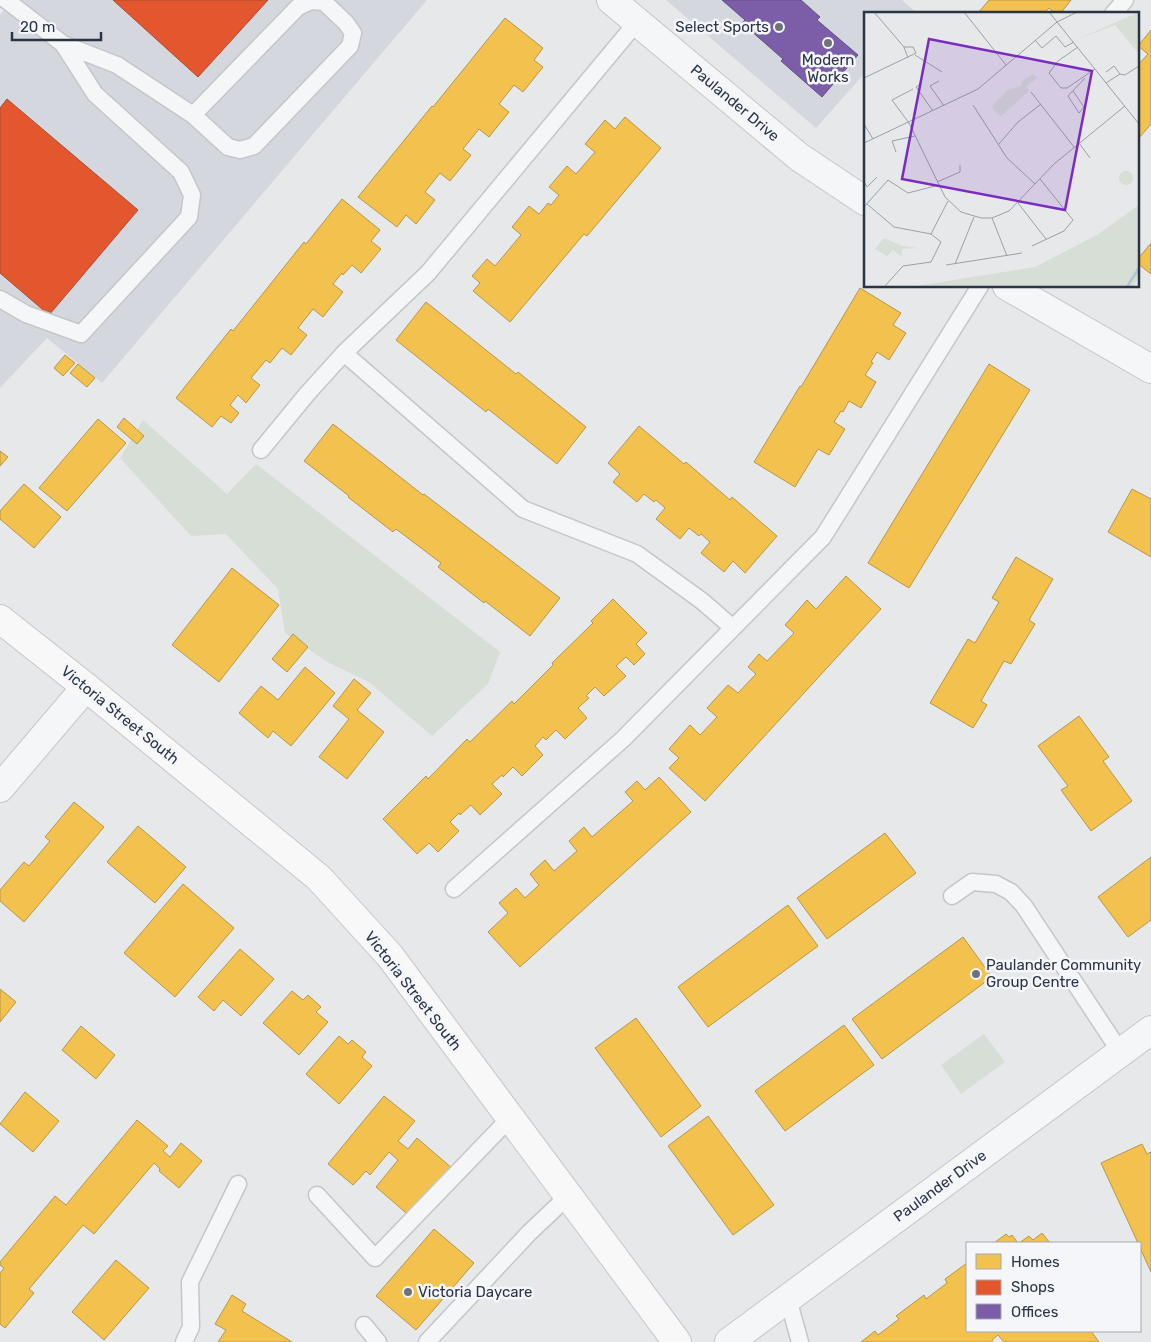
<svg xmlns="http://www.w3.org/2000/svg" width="1151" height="1342" font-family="Rubik,sans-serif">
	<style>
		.built { fill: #d4d7dd }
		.green { fill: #d6ded6 }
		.homes { fill: #f2c14e; stroke: #b6974b }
		.shops { fill: #e4572e; stroke: #ac4c35 }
		.offices { fill: #7b5ea7; stroke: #63518a }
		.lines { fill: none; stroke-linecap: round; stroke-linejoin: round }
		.lane-casing { stroke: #c4c6c8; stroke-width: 19 }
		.street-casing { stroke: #c4c6c8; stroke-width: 30 }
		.secondary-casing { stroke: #c4c6c8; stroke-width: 30 }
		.lane { stroke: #f5f6f7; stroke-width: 16 }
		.street { stroke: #f5f6f7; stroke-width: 28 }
		.secondary { stroke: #f8f8f8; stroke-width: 28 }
		.poi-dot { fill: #6c737f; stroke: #f4f6f9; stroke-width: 2 }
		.labels { text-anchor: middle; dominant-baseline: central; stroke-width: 5; stroke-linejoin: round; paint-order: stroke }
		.poi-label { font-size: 15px; fill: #2b3445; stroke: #f4f6f9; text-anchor: start }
		.street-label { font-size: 15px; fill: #2b3445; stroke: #f4f6f9 }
		.inset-river { fill: none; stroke: #b4c4d5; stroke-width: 2.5 }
		.inset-road { fill: none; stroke: #9ba0a8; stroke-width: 1 }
		.view { fill: #7b2cbf; fill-opacity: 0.15; stroke: #7b2cbf; stroke-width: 2.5 }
		.inset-edge { fill: none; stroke: #2b3445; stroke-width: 2.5 }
	</style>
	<rect width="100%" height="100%" fill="#e6e8ea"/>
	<path class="built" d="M 12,0 L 427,0 L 102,383 L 47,338 L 0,388 L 0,15 Z
		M 666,0 L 902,0 L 917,13 L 865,14 L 865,73 L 816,128 Z"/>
	<path class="green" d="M 143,420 L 227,494 L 256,464 L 500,652 L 488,684 L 432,736 L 369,682 L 329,663 L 285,633 L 278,589 L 226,534 L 191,536 L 120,458 Z
		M 984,1034 L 1005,1062 L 961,1094 L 941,1065 Z"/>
	<path class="homes" d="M 989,0 L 1071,0 L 1060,14 L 1056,14 L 1049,8 L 1043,14 L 977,14 Z
		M 505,18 L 543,48 L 534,60 L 543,67 L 523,92 L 514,85 L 499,104 L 509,112 L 489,137 L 479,129 L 463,149 L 471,155 L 450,181 L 440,173 L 425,192 L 435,200 L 416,224 L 406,215 L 397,227 L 358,197 L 432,106 L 433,107 Z
		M 1151,30 L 1151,124 L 1139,138 L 1137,137 L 1137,66 L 1148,54 L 1138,46 Z
		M 625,117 L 661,148 L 587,236 L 584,234 L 510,322 L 473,291 L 480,283 L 472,276 L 487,259 L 495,266 L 521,235 L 512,227 L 529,206 L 539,214 L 548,203 L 551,205 L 559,195 L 549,187 L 567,166 L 576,174 L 595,152 L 585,144 L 605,120 L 615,129 Z
		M 342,199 L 380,230 L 371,241 L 381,249 L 361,273 L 352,265 L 343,275 L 342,273 L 333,284 L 343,292 L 323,317 L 313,309 L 298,328 L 307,335 L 291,355 L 282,348 L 270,363 L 266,360 L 251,378 L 260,385 L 246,403 L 238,395 L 230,405 L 239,413 L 231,423 L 221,416 L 212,427 L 176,398 L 231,329 L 233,331 L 304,242 L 306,244 Z
		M 1151,243 L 1151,274 L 1137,263 L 1137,260 Z
		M 860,288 L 901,313 L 893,325 L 906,333 L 889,360 L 877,352 L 871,362 L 873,363 L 865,375 L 876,382 L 861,408 L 849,401 L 843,412 L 841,411 L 834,422 L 845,429 L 829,455 L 818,449 L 795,487 L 754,462 L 800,386 L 801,387 Z
		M 426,302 L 516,374 L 518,372 L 586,427 L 557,464 L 488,409 L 486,412 L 396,340 Z
		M 65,355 L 75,363 L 63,376 L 54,368 Z
		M 78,364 L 95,378 L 87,387 L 70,373 Z
		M 989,364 L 1030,390 L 909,588 L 868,563 Z
		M 124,418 L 144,436 L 137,444 L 117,427 Z
		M 98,419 L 126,443 L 67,511 L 39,488 Z
		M 333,424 L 423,495 L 424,494 L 560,598 L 530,636 L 485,601 L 484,603 L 438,567 L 441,563 L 396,529 L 393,532 L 348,497 L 349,496 L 304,461 Z
		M 639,426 L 684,464 L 686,462 L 730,500 L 732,497 L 777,536 L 745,573 L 733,561 L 724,572 L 701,553 L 710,542 L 701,534 L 699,536 L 689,528 L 680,539 L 656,519 L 665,508 L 656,500 L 654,502 L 644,494 L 637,502 L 613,482 L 620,474 L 608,463 Z
		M 0,451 L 8,457 L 0,466 Z
		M 24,484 L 61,517 L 34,548 L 0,519 L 0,511 Z
		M 1132,489 L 1151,499 L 1151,557 L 1108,532 Z
		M 1016,557 L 1053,579 L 1029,620 L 1035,624 L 1011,664 L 1004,661 L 981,701 L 987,705 L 973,728 L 930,703 L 968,639 L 975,643 L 999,602 L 992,598 Z
		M 232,568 L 279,605 L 219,682 L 172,645 Z
		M 846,576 L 881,609 L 705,801 L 669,768 L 679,758 L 669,749 L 690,725 L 700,735 L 717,717 L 707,708 L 728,685 L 738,693 L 756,674 L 748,667 L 759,654 L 767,661 L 794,633 L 785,625 L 807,600 L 816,609 Z
		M 613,599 L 647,633 L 636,644 L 645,654 L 634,665 L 626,657 L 616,666 L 626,676 L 604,696 L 595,687 L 586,696 L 589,698 L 578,708 L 587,718 L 565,739 L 556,730 L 546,740 L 543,737 L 535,746 L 543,755 L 522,776 L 513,767 L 503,777 L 502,775 L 492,784 L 502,794 L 480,815 L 471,805 L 460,815 L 459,813 L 450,822 L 459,831 L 438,852 L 429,843 L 417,854 L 383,819 L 426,776 L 428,779 L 467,739 L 470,742 L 512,701 L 514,704 L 553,665 L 552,663 L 593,623 L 591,621 Z
		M 293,634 L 308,647 L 287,672 L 272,659 Z
		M 305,667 L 335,693 L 291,746 L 273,731 L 268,738 L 239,713 L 261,686 L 278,700 Z
		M 354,679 L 371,693 L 357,710 L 384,732 L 347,779 L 319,757 L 349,719 L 333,706 Z
		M 1079,716 L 1109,757 L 1103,761 L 1132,801 L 1091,831 L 1061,790 L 1068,786 L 1038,746 Z
		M 659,777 L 691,812 L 520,967 L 488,932 L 508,913 L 499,903 L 516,888 L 525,898 L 539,885 L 530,874 L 545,860 L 554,871 L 577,851 L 569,841 L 584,827 L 592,837 L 633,801 L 625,792 L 637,781 L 645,790 Z
		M 74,802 L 104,827 L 24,922 L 0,901 L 0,890 L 24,862 L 29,866 L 50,841 L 45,837 Z
		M 138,826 L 186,867 L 155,903 L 107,862 Z
		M 885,833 L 916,873 L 827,939 L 797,898 Z
		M 1151,857 L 1151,920 L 1128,937 L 1098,897 Z
		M 183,884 L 234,928 L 175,997 L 124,953 Z
		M 788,905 L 818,946 L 708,1027 L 678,987 Z
		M 963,937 L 992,977 L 882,1059 L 852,1019 Z
		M 240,949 L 274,979 L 241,1016 L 223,1000 L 214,1011 L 198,997 Z
		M 0,989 L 16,1002 L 0,1022 Z
		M 292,991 L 303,1000 L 308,995 L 321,1007 L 316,1012 L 328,1022 L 299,1055 L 263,1023 Z
		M 636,1018 L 701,1106 L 661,1137 L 595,1048 Z
		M 844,1025 L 874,1065 L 785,1131 L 755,1091 Z
		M 81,1026 L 115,1055 L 96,1079 L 62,1050 Z
		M 339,1036 L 348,1044 L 352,1040 L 366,1052 L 362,1057 L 372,1066 L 339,1104 L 306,1074 Z
		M 25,1092 L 59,1121 L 33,1152 L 0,1124 Z
		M 384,1096 L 415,1121 L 398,1141 L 408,1149 L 417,1138 L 453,1169 L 412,1218 L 376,1187 L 398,1160 L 389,1152 L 370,1175 L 366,1171 L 353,1185 L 328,1164 Z
		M 708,1116 L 774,1205 L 733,1235 L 668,1146 Z
		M 137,1120 L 168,1146 L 163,1151 L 170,1157 L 181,1143 L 202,1161 L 179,1188 L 159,1171 L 160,1169 L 154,1163 L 94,1234 L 83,1225 L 29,1289 L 34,1293 L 5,1328 L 0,1324 L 0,1273 L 4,1268 L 0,1265 L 0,1262 L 55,1196 L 66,1205 Z
		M 1142,1144 L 1147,1154 L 1151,1152 L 1151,1272 L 1140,1248 L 1140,1243 L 1138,1243 L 1101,1163 Z
		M 434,1229 L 474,1263 L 416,1330 L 376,1296 Z
		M 1042,1233 L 1050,1243 L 1019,1243 L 1029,1236 L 1033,1240 Z
		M 1006,1234 L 1009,1237 L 1012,1235 L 1018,1243 L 994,1243 Z
		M 116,1260 L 149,1288 L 104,1340 L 72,1312 Z
		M 967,1263 L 967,1331 L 1091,1331 L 1099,1342 L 1004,1342 L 998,1335 L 992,1340 L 993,1342 L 861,1342 L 875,1331 L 878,1335 L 899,1319 L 896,1316 L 924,1295 L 926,1299 L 947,1283 L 945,1279 Z
		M 232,1295 L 246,1304 L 242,1311 L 292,1342 L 218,1342 L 226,1330 L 215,1324 Z"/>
	<path class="shops" d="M 113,0 L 268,0 L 198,77 Z
		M 7,99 L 138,210 L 49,315 L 0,273 L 0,108 Z"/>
	<path class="offices" d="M 722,0 L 801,0 L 820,17 L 817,20 L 858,55 L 822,97 L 781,61 L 783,59 L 742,23 L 745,20 Z"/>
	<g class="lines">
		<defs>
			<path id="lane" d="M 1113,14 L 1125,0
				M 63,44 L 117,65 L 193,115 L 228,147 L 240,150 L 254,146 L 350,46 L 353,33 L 346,23 L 324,2 L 311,1 L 298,7 L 193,115
				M 0,299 L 26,314 L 81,334 L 189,217 L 192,195 L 181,172 L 95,94 L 63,44 L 6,0
				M 344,353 L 523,509 L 637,554 L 702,601 L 733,628
				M 261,450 L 307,394 L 344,353 L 428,273 L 637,22
				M 454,889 L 623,739 L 823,537 L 980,286
				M 952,896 L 972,882 L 996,884 L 1011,892 L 1024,906 L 1121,1053
				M 317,1195 L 375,1258 L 510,1118
				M 788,1299 L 800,1342
				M 364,1325 L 378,1342
				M 184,1342 L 191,1327 L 190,1282 L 238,1184
				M 427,1342 L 529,1233 L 568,1196"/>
			<path id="street" d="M 611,0 L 799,157 L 865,201
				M 1007,286 L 1151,369
				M 0,788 L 86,687
				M 729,1342 L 1151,1030"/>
			<path id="secondary" d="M 0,619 L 86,687 L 319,878 L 390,956 L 677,1342"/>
		</defs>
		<use href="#lane" class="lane-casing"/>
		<use href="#street" class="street-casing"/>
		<use href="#secondary" class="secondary-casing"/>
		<use href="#lane" class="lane"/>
		<use href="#street" class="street"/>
		<use href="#secondary" class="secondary"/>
	</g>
	<g class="poi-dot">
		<circle cx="779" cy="27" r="5"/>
		<circle cx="828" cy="43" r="5"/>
		<circle cx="976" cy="974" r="5"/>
		<circle cx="408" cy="1292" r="5"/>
	</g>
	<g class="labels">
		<g class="poi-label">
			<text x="769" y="27" text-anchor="end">Select Sports</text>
			<text x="828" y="60" text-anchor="middle">Modern<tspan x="828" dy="17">Works</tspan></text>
			<text x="986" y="965">Paulander Community<tspan x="986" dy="17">Group Centre</tspan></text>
			<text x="418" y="1292">Victoria Daycare</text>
		</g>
		<g class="street-label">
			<text transform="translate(735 103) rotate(40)">Paulander Drive</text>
			<text transform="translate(120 715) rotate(39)">Victoria Street South</text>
			<text transform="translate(413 991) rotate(52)">Victoria Street South</text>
			<text transform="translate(940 1186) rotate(-36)">Paulander Drive</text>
		</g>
	</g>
	<g transform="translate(864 12)">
		<rect width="275" height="275" fill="#e6e8ea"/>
		<path d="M 275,0 L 275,42 L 251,13 L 212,28 ZM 169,62 L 173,66 L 163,74 L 165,79 L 137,104 L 133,102 L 128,94 L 144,78 L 157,74 L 158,69 ZM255 166a7 7 0 1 1 14 0a7 7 0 1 1-14 0ZM 275,193 L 275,265 L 269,275 L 46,275 L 171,255 L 233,223 ZM 20,226 L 38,234 L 54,236 L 38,237 L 38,245 L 29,238 L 23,244 L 11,237 Z" fill="#d6ded6"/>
		<path class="inset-river" d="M 263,275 L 275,256"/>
		<path class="inset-road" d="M 10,0 L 40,35 L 44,46M 100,0 L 142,53M 185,0 L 275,112M 171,28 L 178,36 L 192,24 L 201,35 L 210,30M 214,35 L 194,49 L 185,61 L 197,76 L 203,76 L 231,57M 51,43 L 78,60M 242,60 L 250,54 L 256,62 L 242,71M 256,62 L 261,63 L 275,54M 0,66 L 52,41 L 49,35 L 40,35M 75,69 L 66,74 L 80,94M 58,71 L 52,75 L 69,99M 49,77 L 28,88 L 45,111 L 81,185 L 97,200 L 117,206 L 128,206 L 145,199 L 190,152 L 261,94M 209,79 L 220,95 L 215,101 L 204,84 L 221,66M 167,80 L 210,135M 109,93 L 143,146 L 171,172M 0,112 L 9,127M 0,131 L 114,77 L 193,10 L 213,0M 215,131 L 226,146M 134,133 L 154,110 L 177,92M 32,140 L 28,129 L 51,124M 0,170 L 3,175 L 13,165M 73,170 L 96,160 L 96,153M 154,191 L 182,227M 3,192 L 30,215 L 67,222 L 77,230 L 67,250 L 39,254 L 20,275M 0,195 L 24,168 L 44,181 L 75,173M 128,206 L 143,244M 67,222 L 84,189M 168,234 L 200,219 L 209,208 L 176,167M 91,252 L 110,205M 82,253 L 158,241"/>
		<path class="view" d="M 65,27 L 228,59 L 201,198 L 38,167 Z"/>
		<rect width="275" height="275" class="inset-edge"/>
	</g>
	<rect x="966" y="1242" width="175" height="90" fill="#f4f6f9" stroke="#a4a8b1"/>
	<rect x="976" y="1254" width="25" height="15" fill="#f2c14e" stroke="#a4a8b1"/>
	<text x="1011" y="1267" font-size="15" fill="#2b3445">Homes</text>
	<rect x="976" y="1280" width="25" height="15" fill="#e4572e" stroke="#a4a8b1"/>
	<text x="1011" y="1292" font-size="15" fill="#2b3445">Shops</text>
	<rect x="976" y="1304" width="25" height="15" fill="#7b5ea7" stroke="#a4a8b1"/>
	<text x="1011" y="1317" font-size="15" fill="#2b3445">Offices</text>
	<path d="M12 32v8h89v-8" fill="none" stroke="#2b3445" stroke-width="2.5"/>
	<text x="20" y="32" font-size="15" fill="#2b3445" stroke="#f4f6f9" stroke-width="4" paint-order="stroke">20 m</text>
</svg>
